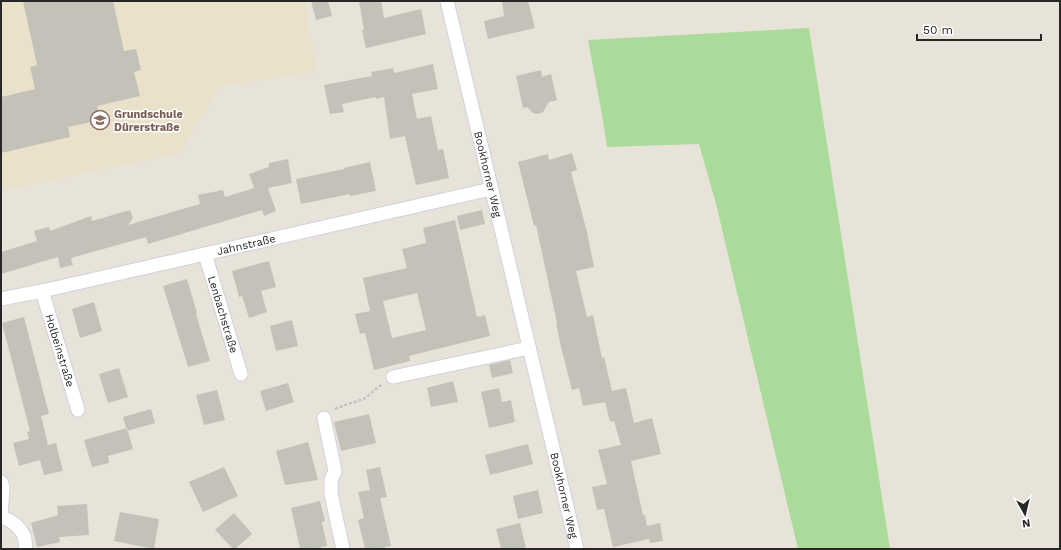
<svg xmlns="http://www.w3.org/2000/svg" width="1061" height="550" font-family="'Work Sans',sans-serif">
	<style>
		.education { fill: #e9e1ca }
		.green { fill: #abdb9a }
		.building { fill: #c4c1b8; fill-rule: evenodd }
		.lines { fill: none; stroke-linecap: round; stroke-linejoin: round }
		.street-casing { stroke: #cfd1df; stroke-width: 15 }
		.path { stroke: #c3c3c3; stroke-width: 2.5; stroke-dasharray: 3 2; stroke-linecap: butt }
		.street { stroke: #fff; stroke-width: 13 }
		.labels { text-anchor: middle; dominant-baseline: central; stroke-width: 3; stroke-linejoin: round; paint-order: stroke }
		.education-label { font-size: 11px; font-weight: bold; fill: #785e54; stroke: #fff; text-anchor: start }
		.street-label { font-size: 11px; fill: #272727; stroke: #fff }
	</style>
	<rect width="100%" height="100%" fill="#e8e3d9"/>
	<path class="education" d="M 1,1 L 305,1 L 316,72 L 220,86 L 180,153 L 1,191 Z"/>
	<path class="green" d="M 809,28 L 890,549 L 798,549 L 716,204 L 699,144 L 607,147 L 602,115 L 588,40 Z"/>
	<path class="building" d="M 23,1 L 113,1 L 124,51 L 136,49 L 141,70 L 134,72 L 140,96 L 97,106 L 100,120 L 68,127 L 70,137 L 1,153 L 1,97 L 35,89 L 30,67 L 37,65 Z
		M 311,1 L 328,1 L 332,16 L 316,20 Z
		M 359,1 L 381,1 L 384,18 L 421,9 L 426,34 L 366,48 L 362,30 L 364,30 Z
		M 502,1 L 528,1 L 535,28 L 488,39 L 484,21 L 504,16 Z
		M 433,64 L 438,89 L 412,94 L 417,119 L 431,116 L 438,150 L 443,149 L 449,178 L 416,185 L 405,136 L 390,139 L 384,97 L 376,99 L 376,97 L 342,104 L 344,112 L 330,114 L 324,85 L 372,76 L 371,72 L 393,68 L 394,73 Z
		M 541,70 L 542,77 L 551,74 L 557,100 L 549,102 L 543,112 L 538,114 L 533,113 L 527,107 L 523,108 L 516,76 Z
		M 572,153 L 577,170 L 571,172 L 587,232 L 594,267 L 576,271 L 587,317 L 593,315 L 602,358 L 604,357 L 612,391 L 626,388 L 634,423 L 652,418 L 661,454 L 631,461 L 643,515 L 645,515 L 647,526 L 660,523 L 663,541 L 650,543 L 649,539 L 613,547 L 604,509 L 597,510 L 592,487 L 607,484 L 598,450 L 621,445 L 614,421 L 610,422 L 605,402 L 583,406 L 579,388 L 572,390 L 561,347 L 556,323 L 557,323 L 536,225 L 534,226 L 518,162 L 548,154 L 549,160 Z
		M 288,159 L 292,183 L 268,188 L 276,211 L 264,216 L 262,210 L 148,244 L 146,237 L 71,258 L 73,265 L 60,268 L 58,257 L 1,274 L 1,252 L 37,241 L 34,231 L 49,227 L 50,231 L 91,216 L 92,221 L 130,210 L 133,218 L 128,225 L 200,204 L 198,195 L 223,190 L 225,197 L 254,188 L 249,174 L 269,167 L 269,163 Z
		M 370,162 L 376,191 L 350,196 L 350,194 L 301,204 L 296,179 L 344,169 L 344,168 Z
		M 482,210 L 485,224 L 460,230 L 457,216 Z
		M 455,220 L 477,317 L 485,315 L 490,336 L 409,356 L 410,361 L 374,370 L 365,333 L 360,334 L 355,314 L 370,311 L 363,278 L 407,268 L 402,249 L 426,243 L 423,228 ZM 417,293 L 426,330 L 392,338 L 383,301 Z
		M 269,261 L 276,287 L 261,291 L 267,312 L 249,318 L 242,296 L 239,297 L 232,271 Z
		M 187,279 L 197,313 L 196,314 L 210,361 L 188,367 L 163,286 Z
		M 94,302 L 102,331 L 80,338 L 72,309 Z
		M 24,317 L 49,414 L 41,416 L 48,445 L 56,443 L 63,471 L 44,475 L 40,460 L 19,466 L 13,443 L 29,439 L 27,432 L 30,431 L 2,323 Z
		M 292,320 L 298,346 L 276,351 L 270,326 Z
		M 510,360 L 513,373 L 492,378 L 489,365 Z
		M 119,368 L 128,397 L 108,403 L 99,374 Z
		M 453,381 L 458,402 L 431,407 L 427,388 Z
		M 288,383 L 294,402 L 266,411 L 260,391 Z
		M 499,388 L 502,402 L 511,400 L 515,422 L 489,428 L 481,392 Z
		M 217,390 L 225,420 L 204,425 L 196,395 Z
		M 151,409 L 155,423 L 127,431 L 123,417 Z
		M 369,414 L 376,443 L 341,451 L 334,422 Z
		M 127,428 L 133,449 L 108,456 L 109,463 L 92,467 L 84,440 Z
		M 308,442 L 318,480 L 285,485 L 276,451 Z
		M 528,444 L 533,464 L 490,475 L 485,455 Z
		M 224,467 L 238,496 L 203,512 L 189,482 Z
		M 380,467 L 387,497 L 380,498 L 391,546 L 376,549 L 365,549 L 358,520 L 364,518 L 358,492 L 370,490 L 366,470 Z
		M 538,490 L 543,513 L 518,519 L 513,496 Z
		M 320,501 L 325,521 L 322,522 L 327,546 L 312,549 L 300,549 L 291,508 Z
		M 87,504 L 89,535 L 59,537 L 60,542 L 37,547 L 31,523 L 58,515 L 57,506 Z
		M 120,512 L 159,519 L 154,549 L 114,541 Z
		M 234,513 L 252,534 L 235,549 L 233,549 L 215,530 Z
		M 520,523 L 526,549 L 501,549 L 496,529 Z"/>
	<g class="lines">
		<defs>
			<g id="street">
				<path id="s1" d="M 447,1 L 577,549"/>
				<path id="s2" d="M 205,254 L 241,374"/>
				<path id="s3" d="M 42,291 L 78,410"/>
				<path id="s4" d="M 1,299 L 42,291 L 491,189"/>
				<path d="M 393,377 L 529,348"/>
				<path d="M 324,418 L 335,471 L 331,480 L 331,494 L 343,549"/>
				<path d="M 1,482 L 3,487 L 1,517"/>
				<path d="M 1,517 C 15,521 28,533 25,549"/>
			</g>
		</defs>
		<use href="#street" class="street-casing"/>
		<path class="path" d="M 335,409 L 348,404 L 364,399 L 381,385"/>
		<use href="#street" class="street"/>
	</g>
	<defs>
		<symbol id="school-ring" viewBox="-11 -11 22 22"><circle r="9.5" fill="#fff" stroke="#8d6e63" stroke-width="1.5"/><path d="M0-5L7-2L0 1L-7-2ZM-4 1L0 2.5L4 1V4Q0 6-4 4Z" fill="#8d6e63"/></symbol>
	</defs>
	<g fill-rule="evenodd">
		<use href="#school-ring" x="89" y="109" width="22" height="22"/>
	</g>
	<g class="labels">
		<g class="education-label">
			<text x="114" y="114">Grundschule<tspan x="114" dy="13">Dürerstraße</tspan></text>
		</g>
		<g class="street-label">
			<text stroke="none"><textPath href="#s1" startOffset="178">Bookhorner Weg</textPath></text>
			<text stroke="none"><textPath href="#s4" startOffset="251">Jahnstraße</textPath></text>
			<text stroke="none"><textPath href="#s2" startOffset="63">Lenbachstraße</textPath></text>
			<text stroke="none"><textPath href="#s3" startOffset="62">Holbeinstraße</textPath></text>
			<text stroke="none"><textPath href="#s1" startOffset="508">Bookhorner Weg</textPath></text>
		</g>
	</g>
	<rect width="1061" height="550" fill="none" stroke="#272727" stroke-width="4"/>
	<g transform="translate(1025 514) rotate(172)" stroke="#ffffff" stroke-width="3" paint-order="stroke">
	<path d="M0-3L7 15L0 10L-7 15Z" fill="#272727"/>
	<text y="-6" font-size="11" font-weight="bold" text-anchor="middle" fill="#272727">N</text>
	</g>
	<path d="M917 34v6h124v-6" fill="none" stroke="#272727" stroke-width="2"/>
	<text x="923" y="34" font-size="12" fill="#272727" stroke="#ffffff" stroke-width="3" paint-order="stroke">50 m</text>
</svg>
